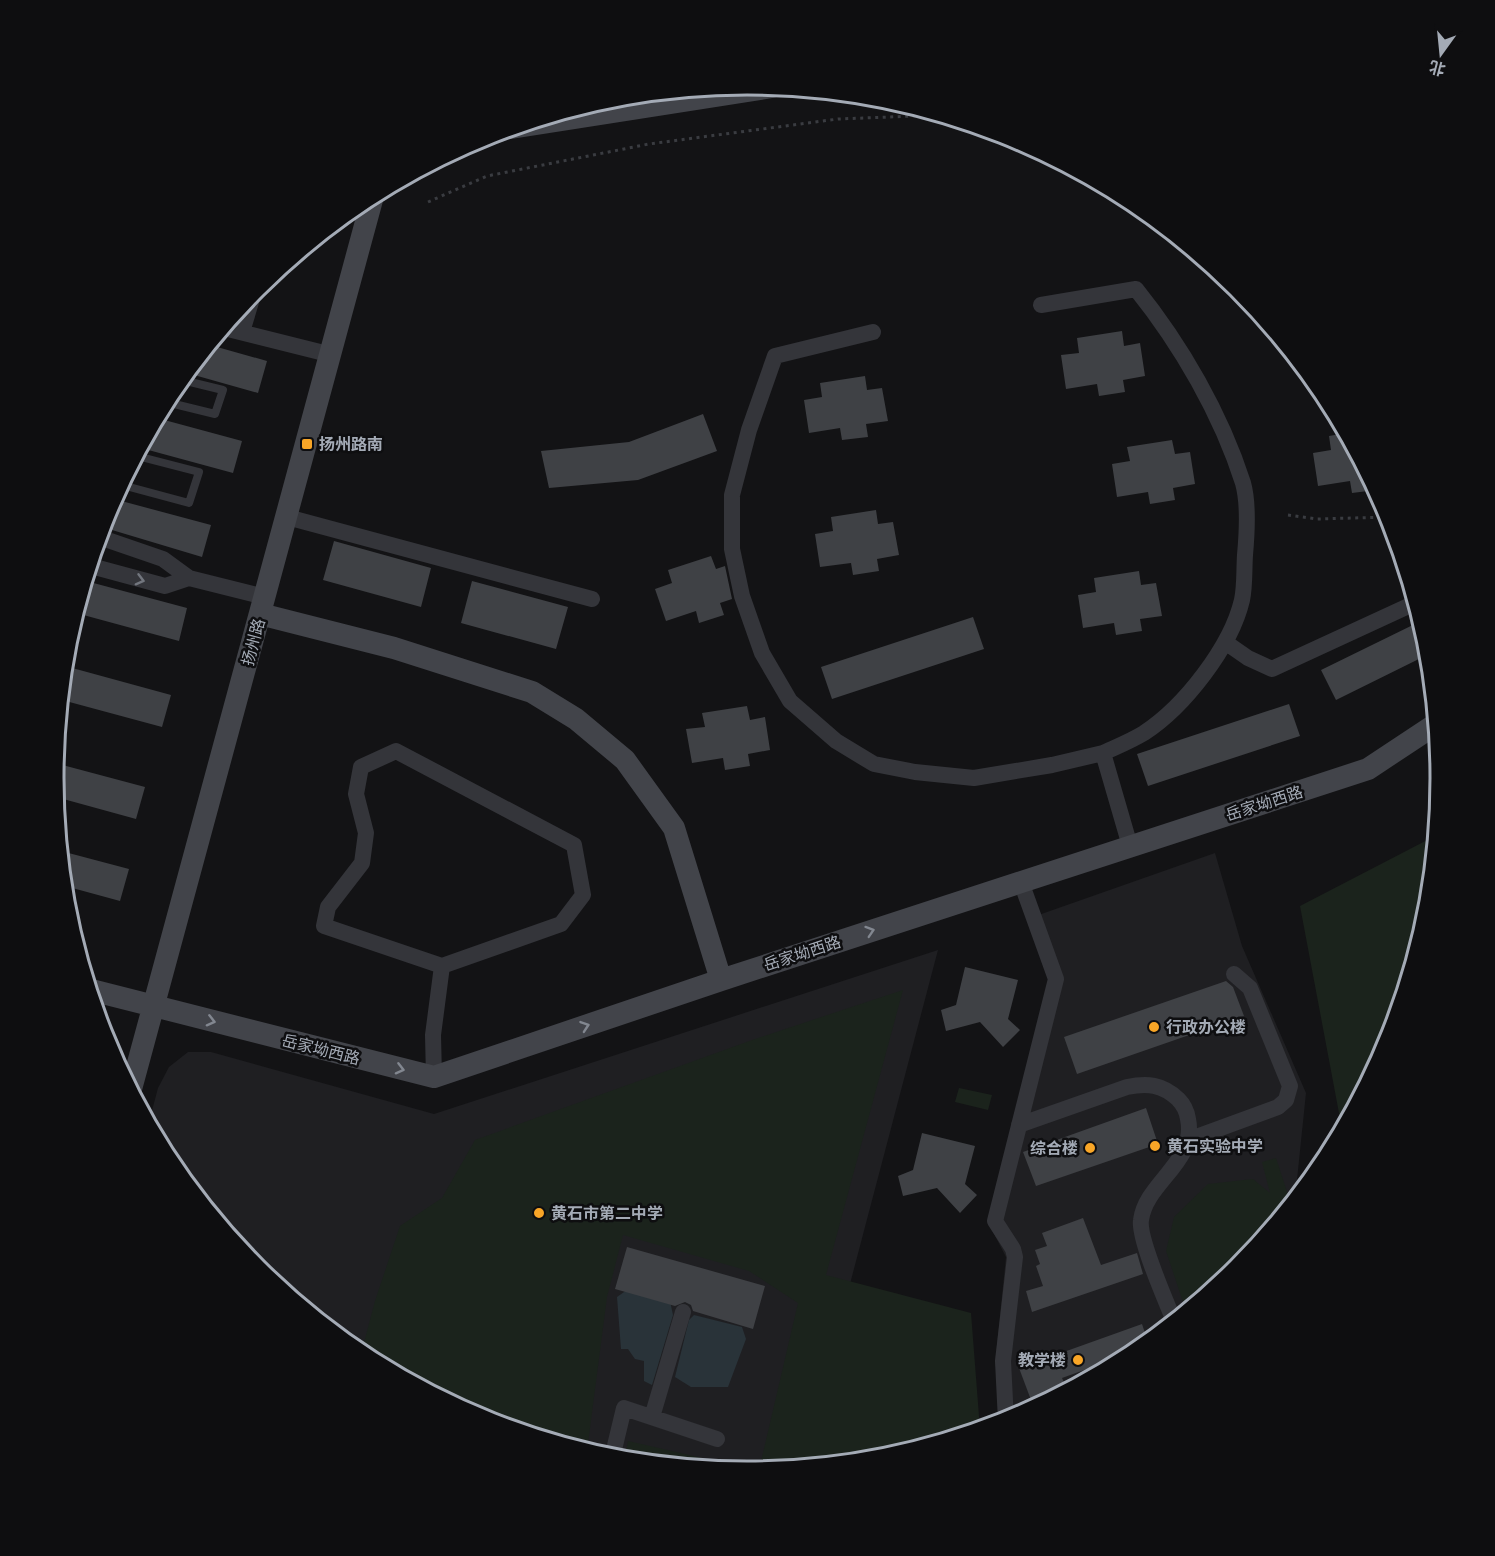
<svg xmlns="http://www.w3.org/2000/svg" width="1495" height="1556" font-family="'Asap Condensed','Noto Sans SC',sans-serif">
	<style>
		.built { fill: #1f1f22 }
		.green { fill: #1b231c }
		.water { fill: #293339 }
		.building { fill: #3f4145 }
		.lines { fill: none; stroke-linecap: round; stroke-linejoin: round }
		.path { stroke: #3a3c41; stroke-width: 3; stroke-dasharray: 3 4.5; stroke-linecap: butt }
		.lane { stroke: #34353a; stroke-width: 8 }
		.street { stroke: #34353a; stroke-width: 16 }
		.secondary { stroke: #42444a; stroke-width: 22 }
		.oneway { stroke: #72767e }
		.oneway2 { stroke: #828790 }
		.poi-dot { fill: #f9a627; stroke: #0e0e10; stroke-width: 2 }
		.labels { text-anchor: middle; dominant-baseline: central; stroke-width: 5; stroke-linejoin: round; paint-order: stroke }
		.poi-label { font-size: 16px; font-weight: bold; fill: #a4abb6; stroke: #0e0e10; text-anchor: start }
		.street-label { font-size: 16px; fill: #a4abb6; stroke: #0e0e10 }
		.rim { fill: none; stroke: #a4abb6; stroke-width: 3 }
	</style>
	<rect width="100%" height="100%" fill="#131315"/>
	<path class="built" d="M 1215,853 L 1242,946 L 1306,1093 L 1295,1199 L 1238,1269 L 1133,1355 L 1013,1419 L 995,1364 L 1006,1257 L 990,1226 L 1051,981 L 1030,918 Z
		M 938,950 L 802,1466 L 747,1471 L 612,1458 L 482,1419 L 362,1354 L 257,1268 L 171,1163 L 149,1122 L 158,1088 L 169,1067 L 188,1052 L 211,1052 L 434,1114 Z"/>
	<path class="green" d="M 1435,836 L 1428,914 L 1388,1044 L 1342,1129 L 1300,906 Z
		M 903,990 L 826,1275 L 971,1313 L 980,1429 L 882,1458 L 759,1470 L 798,1303 L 749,1271 L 623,1235 L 607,1297 L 587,1451 L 482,1419 L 361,1354 L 375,1301 L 400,1226 L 442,1198 L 475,1140 L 755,1039 Z
		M 959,1088 L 992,1095 L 988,1110 L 955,1102 Z
		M 1276,1158 L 1291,1204 L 1238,1269 L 1186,1311 L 1166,1251 L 1174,1217 L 1208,1184 L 1253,1179 L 1270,1193 L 1262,1162 Z
		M 628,1441 L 720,1462 L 718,1469 L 624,1459 Z"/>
	<path class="water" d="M 627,1290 L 670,1301 L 673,1315 L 652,1385 L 644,1381 L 644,1361 L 635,1359 L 628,1349 L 621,1349 L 617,1297 Z
		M 694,1315 L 742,1327 L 746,1339 L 728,1387 L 691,1387 L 675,1377 L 689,1320 Z"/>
	<path class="building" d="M 1122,331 L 1124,346 L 1140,343 L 1145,376 L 1123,380 L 1125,392 L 1099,396 L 1097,384 L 1066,389 L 1061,355 L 1079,353 L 1077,338 Z
		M 210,345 L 267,361 L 258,393 L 187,373 Z
		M 865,376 L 867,390 L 882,388 L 888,421 L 866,424 L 868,437 L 842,440 L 840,428 L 809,433 L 804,400 L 822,397 L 820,383 Z
		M 703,414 L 717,451 L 638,480 L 549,488 L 541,451 L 629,442 Z
		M 157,418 L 242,441 L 233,473 L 141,448 Z
		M 1346,433 L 1357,454 L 1376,490 L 1352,493 L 1350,481 L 1318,486 L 1313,453 L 1331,450 L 1329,436 Z
		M 1172,440 L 1175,454 L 1190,452 L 1195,484 L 1173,488 L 1175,500 L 1150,504 L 1148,492 L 1117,497 L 1112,464 L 1130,461 L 1127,447 Z
		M 114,499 L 211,525 L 202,557 L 102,527 Z
		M 876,510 L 878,524 L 893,522 L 899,555 L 877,559 L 879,571 L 853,575 L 851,563 L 820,567 L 815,534 L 833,531 L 831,517 Z
		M 334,541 L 431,568 L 421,607 L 323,580 Z
		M 711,556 L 716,569 L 725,566 L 732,599 L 720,603 L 724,615 L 699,623 L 696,611 L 666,621 L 655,589 L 672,583 L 668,570 Z
		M 1139,571 L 1141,585 L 1156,583 L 1162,616 L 1140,619 L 1142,631 L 1116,635 L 1114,623 L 1083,628 L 1078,595 L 1096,592 L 1094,578 Z
		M 86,581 L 187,608 L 179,641 L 76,613 Z
		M 472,581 L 568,607 L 556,649 L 461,623 Z
		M 973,617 L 984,649 L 832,699 L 821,667 Z
		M 1421,621 L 1429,654 L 1336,700 L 1321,670 Z
		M 65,666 L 171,695 L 162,727 L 62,700 Z
		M 1289,704 L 1300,736 L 1148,786 L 1137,754 Z
		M 747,706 L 750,720 L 765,717 L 770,750 L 748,754 L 750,766 L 725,770 L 723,758 L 692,763 L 686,729 L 705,727 L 702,713 Z
		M 55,763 L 145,787 L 136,819 L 56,797 Z
		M 61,851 L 129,869 L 120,901 L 65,886 Z
		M 965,967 L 1018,980 L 1008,1019 L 1020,1030 L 1003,1047 L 980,1022 L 946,1031 L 941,1010 L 956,1005 Z
		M 1226,981 L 1233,987 L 1244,1016 L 1077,1074 L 1064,1037 Z
		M 1146,1108 L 1158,1144 L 1036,1186 L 1023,1152 Z
		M 922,1133 L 975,1146 L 965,1184 L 977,1195 L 960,1213 L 937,1188 L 903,1196 L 898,1176 L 913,1170 Z
		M 1083,1218 L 1101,1265 L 1137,1253 L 1143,1274 L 1032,1312 L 1026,1291 L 1043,1286 L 1036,1266 L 1040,1264 L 1035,1250 L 1047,1246 L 1042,1233 Z
		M 627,1247 L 765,1286 L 753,1329 L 693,1311 L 691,1305 L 685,1302 L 675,1306 L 615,1289 Z
		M 1142,1324 L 1148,1342 L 1137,1351 L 1062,1378 L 1066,1387 L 1052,1391 L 1054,1397 L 1038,1405 L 1035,1398 L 1031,1400 L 1019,1368 Z"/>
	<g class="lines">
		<path class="path" d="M 428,202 L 487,176 L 649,144 L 838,119 L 940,115
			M 1288,515 L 1317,519 L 1389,517"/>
		<path class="lane" d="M 166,402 L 215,414 L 223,390 L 182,380
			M 122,485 L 189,503 L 199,472 L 137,456"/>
		<path class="street" d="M 1041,305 L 1136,289 C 1181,345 1221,414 1243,483 C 1249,504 1247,533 1245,555 C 1244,570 1245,586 1242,600 C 1231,647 1184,707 1144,733 C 1131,741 1116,747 1103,753
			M 224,328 L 332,355
			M 242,332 L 254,292
			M 873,332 L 775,356 L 749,430 L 732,495 L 732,549 L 742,596 L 762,653 L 790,701 L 836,741 L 874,764 L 915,772 L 974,778 L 1052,765 L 1103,753 L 1130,846
			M 287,517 L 592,599
			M 99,537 L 163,559 L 189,578 L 265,597
			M 91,566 L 165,586 L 189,578
			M 1225,642 L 1248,658 L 1272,669 L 1415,603
			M 434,1077 L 433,1035 L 442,966 L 561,924 L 583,895 L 574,845 L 396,751 L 361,767 L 356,794 L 366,833 L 362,863 L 328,907 L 324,926 L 442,966
			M 1019,1125 L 1127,1087 C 1147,1083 1162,1084 1178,1099 C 1183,1104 1187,1112 1188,1119 C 1197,1162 1146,1182 1141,1220 C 1138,1238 1166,1301 1174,1321
			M 1188,1140 L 1278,1107 L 1286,1100 L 1290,1086 L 1250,988 L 1234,974
			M 652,1417 L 683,1312
			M 1006,1421 L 1003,1361 L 1015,1257 L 1013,1249 L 995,1221 L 1056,979 L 1021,882
			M 612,1458 L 624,1408 L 717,1439"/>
		<path class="secondary" d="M 511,128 L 772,87
			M 260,614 L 394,648 L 532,692 L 576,719 L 625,760 L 674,828 L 721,980
			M 91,990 L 434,1077 L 721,980 L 1368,769 L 1436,724
			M 131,1089 L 373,196"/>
	</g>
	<defs><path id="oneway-chevron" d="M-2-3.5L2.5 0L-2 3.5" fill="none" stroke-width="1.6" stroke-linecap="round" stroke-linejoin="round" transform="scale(1.5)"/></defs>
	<use class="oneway" href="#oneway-chevron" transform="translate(140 580) rotate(15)"/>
	<g class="oneway2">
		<use href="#oneway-chevron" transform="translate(870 931) rotate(-18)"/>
		<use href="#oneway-chevron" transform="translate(211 1021) rotate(14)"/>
		<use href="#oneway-chevron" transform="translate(585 1026) rotate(-19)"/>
		<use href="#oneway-chevron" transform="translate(400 1069) rotate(14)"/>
	</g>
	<g class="poi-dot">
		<rect x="301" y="438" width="12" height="12" rx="3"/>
		<circle cx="1154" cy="1027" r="6"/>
		<circle cx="1155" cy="1146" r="6"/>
		<circle cx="1090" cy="1148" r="6"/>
		<circle cx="539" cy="1213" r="6"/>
		<circle cx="1078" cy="1360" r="6"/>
	</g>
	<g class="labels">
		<g class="poi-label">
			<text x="319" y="444">扬州路南</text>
			<text x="1166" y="1027">行政办公楼</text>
			<text x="1167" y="1146">黄石实验中学</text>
			<text x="1078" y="1148" text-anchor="end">综合楼</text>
			<text x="551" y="1213">黄石市第二中学</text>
			<text x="1066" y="1360" text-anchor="end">教学楼</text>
		</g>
		<g class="street-label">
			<text transform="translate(253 642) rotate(-75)">扬州路</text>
			<text transform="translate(1264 803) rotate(-18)">岳家坳西路</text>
			<text transform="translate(802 953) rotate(-18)">岳家坳西路</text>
			<text transform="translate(321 1049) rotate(14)">岳家坳西路</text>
		</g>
	</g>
	<path d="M0 0H1495V1556H0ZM64 778a683 683 0 1 1 1366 0a683 683 0 1 1-1366 0Z" fill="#0e0e10" fill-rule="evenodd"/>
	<path class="rim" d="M64 778a683 683 0 1 1 1366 0a683 683 0 1 1-1366 0Z"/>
	<g transform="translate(1441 54) rotate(195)" stroke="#0e0e10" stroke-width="4.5" paint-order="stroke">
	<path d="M0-4.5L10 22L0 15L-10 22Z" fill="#a4abb6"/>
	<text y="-9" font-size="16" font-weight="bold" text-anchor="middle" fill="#a4abb6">北</text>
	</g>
</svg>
